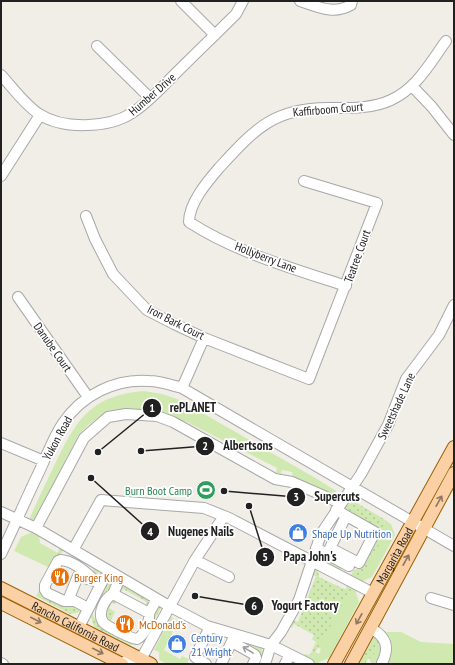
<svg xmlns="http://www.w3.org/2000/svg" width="455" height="665" font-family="'PT Sans Narrow',sans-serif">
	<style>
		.grass { fill: #cfe9b0 }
		.garden { fill: url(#garden-dots) }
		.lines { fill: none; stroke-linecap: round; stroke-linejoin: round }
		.minor-casing { stroke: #a8a8a8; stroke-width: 12 }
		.major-casing { stroke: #9a6004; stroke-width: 14 }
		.minor { stroke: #fff; stroke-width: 10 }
		.major { stroke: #fad0a4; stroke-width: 12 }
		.oneway { stroke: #8e7862 }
		.oneway2 { stroke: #9b9b9b }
		.labels { text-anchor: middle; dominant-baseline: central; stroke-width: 3.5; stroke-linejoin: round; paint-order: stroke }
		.street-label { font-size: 12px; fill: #212121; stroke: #fff }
		.leisure-label { font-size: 12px; fill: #27864d; stroke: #fff; text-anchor: end }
		.shop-label { font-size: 12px; fill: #366cbe; stroke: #fff; text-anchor: start }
		.food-label { font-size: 12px; fill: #c56008; stroke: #fff; text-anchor: start }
		.leader { fill: none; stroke: #212121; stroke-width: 1.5 }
		.callout-dot { fill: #212121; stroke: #fff; stroke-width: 1.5 }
		.mark-label { font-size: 12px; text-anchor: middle; font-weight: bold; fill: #fff }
		.callout-label { font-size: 13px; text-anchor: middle; font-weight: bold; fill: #212121; stroke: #fff; stroke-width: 3.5; stroke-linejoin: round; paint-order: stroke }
	</style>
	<defs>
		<pattern id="garden-dots" width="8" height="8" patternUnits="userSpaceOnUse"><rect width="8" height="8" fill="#cfe9b0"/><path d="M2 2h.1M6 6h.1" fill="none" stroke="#b1c897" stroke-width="1.8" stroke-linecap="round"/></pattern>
	</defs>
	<rect width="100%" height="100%" fill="#f1eee8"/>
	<path class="grass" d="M 144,391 L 162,394 L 180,400 L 317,479 L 336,491 L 336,495 L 293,477 L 292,472 L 282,470 L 281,474 L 276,473 L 277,468 L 185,421 L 183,424 C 161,420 121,407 101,416 C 92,421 86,427 79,434 L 33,522 L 29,520 C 37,501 46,483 55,464 C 76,420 91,395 144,391 Z
		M 384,519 L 391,524 L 395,535 L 372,577 L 361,582 L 356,580 L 386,533 Z
		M 32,532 L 39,536 L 40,543 L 58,553 L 50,568 L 14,551 L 21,537 Z
		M 318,554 L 327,558 L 327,560 L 343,566 L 340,570 L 317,559 Z
		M 352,588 L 357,590 L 356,593 L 359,602 L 329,658 L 319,662 L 318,664 L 311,660 L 315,652 L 319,654 L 321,649 L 317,647 Z
		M 171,617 L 178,621 L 178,624 L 173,621 L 172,624 L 174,625 L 173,628 L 174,629 L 164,650 L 180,659 L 182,656 L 189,659 L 187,664 L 167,664 L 159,660 L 159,652 L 154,650 Z
		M 380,629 L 387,632 L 401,632 L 421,642 L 454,644 L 454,664 L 371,663 L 369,658 L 373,656 Z
		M 240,640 L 262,648 L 263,653 L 260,664 L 255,664 Z"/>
	<path class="garden" d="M 355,502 L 384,519 L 386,533 L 363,573 L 357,579 L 351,575 L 353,571 L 359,568 L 375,527 L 343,507 L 345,503 L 348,504 Z
		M 59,547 L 63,550 L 61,555 L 92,572 L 95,567 L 99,571 L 97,577 L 64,558 L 43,587 L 50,598 L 81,609 L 81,612 L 70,614 L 36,596 L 58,553 Z
		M 315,568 L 318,570 L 319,577 L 342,588 L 346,589 L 347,585 L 352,588 L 311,660 L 303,656 L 305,654 L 310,655 L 316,642 L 312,639 L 314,635 L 294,624 L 292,628 L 290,626 L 293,620 L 298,622 L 316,576 L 312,575 Z
		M 109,577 L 114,582 C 112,585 111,591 108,593 C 99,600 85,612 98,622 L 134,641 L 159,606 L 161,608 L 142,643 L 130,645 L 94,627 L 91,617 L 89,616 Z
		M 122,587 L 126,587 L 147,599 L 149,602 L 147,606 L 145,606 L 147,602 L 123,589 L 121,593 L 119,592 Z
		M 110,600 L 116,602 L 115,604 L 112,603 L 109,608 L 115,612 L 110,623 L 104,617 Z
		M 374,637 L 381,640 L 373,656 L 368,659 L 365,664 L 359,664 Z"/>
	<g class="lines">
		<defs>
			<path id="minor" d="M 181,1 L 215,35
				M 300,1 C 319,7 333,15 351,5 L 352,1
				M 97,46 L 150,98
				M 1,75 C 13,88 24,104 39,114 C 63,130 109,128 132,113 C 148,103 160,89 173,76 C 194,55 215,35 236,14 L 243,1
				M 412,86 L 432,107 L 454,135
				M 1,176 L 40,115
				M 86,216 L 95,239 L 113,274 L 147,310 L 174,324 L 204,338 L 309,379 L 377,203 L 304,181
				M 346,286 C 294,269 235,252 189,222 C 189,203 207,182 219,168 C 254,130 273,108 328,108 C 348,108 372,109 391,100 C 417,88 430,63 446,41
				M 18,297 L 88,397
				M 182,388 L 204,338
				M 1,443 L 44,461
				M 336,510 L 375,532 L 359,563 L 330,548 L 346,516
				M 1,512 L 36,528 L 169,606 L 207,626 L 271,645 L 309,664
				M 36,528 L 84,438 L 108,417 L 126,414 L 141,415 L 157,416 L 173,422 L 275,479 L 292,482 L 340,503
				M 316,548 L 349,566
				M 73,550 L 101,500 L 204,508 L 229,518 L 373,593
				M 1,554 C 14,527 26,499 39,472 C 47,455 53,438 63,423 C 82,395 116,378 149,381 C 160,381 171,385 182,388 L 454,546
				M 195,560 L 229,577
				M 120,578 L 113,594 L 149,613 L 157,599
				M 113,594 C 105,598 97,613 103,622 C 106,626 132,639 137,639 C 145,635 150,622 149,613
				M 431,598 L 454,605
				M 72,601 L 64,601 L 47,593 L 45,590 L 45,585 L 58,561 L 61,560 C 73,561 86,572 94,580
				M 88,608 L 69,598 L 78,576 L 101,583
				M 79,627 L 104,578
				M 370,628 C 386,636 390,647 382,663
				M 232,642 L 255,655 L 256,658 L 253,664
				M 1,663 L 3,664
				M 122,664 L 126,661 L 139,663 L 195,560 L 224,516
				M 206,664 L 195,657 L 210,627
				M 221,664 L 234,637
				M 265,664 L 271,645 L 281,632 L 299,600 L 321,534 L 361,474 L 388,425 L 406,379 L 439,335 L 454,305
				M 285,664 L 290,655"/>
			<g id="major">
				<path id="s1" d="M 1,588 L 151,664"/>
				<path d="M 1,603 L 122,664"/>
				<path id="s2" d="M 334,664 L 454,447"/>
				<path d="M 351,664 L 454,473"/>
			</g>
		</defs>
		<use href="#minor" class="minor-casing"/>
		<use href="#major" class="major-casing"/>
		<use href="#minor" class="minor"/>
		<use href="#major" class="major"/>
	</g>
	<defs><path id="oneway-shaft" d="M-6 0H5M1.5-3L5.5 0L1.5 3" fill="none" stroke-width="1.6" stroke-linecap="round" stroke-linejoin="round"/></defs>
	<g class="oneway">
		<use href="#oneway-shaft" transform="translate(439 501) rotate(-61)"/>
		<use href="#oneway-shaft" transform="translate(406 560) rotate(-61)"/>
		<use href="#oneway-shaft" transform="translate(359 619) rotate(119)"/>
		<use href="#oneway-shaft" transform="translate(36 620) rotate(27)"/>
		<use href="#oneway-shaft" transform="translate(98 651) rotate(27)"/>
	</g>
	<use class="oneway2" href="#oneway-shaft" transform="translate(248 650) rotate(-149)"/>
	<defs>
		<symbol id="stadium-disc" viewBox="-11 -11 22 22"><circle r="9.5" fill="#2e9e5b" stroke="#fff"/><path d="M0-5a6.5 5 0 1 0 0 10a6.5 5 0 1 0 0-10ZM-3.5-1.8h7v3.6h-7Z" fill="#fff"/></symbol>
		<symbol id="shop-disc" viewBox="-11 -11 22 22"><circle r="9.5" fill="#3f7fe0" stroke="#fff"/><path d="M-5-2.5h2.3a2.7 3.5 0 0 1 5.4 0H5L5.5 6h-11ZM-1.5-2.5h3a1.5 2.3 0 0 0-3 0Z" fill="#fff"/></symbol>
		<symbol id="restaurant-disc" viewBox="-11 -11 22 22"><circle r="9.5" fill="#e8710a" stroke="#fff"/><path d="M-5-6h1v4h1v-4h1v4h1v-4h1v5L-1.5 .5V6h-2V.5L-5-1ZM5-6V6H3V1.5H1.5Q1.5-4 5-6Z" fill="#fff"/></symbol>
	</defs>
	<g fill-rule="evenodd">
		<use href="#stadium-disc" x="195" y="479" width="22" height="22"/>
		<use href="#shop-disc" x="287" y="522" width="22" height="22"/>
		<use href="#restaurant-disc" x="49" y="566" width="22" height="22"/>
		<use href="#restaurant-disc" x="114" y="613" width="22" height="22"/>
		<use href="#shop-disc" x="166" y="633" width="22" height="22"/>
	</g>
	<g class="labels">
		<g class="street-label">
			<text transform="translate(152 94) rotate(-41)">Humber Drive</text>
			<text transform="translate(328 109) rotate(-5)">Kaffirboom Court</text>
			<text transform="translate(357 256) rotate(-70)">Teatree Court</text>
			<text transform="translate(266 257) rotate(21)">Hollyberry Lane</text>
			<text transform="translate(176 322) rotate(27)">Iron Bark Court</text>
			<text transform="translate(53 347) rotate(55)">Danube Court</text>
			<text transform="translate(396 406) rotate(-65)">Sweetshade Lane</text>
			<text transform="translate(57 438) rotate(-61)">Yukon Road</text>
			<text stroke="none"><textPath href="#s2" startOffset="124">Margarita Road</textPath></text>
			<text stroke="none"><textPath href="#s1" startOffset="84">Rancho California Road</textPath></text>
		</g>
		<g class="leisure-label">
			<text x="192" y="490">Burn Boot Camp</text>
		</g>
		<g class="shop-label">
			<text x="312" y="533">Shape Up Nutrition</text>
			<text x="191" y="637">Century<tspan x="191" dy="14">21 Wright</tspan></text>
		</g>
		<g class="food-label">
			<text x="74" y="577">Burger King</text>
			<text x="139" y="624">McDonald's</text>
		</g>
	</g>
	<path class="leader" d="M98 452L152 408M141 451L205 446M224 491L296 497M91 478L150 531M249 506L265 557M195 596L254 606"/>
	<g class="callout-dot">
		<circle cx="98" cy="452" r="4"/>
		<circle cx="141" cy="451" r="4"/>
		<circle cx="224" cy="491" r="4"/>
		<circle cx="91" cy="478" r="4"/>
		<circle cx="249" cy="506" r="4"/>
		<circle cx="195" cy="596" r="4"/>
		<circle cx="152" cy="408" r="10"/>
		<circle cx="205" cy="446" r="10"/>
		<circle cx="296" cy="497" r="10"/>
		<circle cx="150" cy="531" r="10"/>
		<circle cx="265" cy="557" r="10"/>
		<circle cx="254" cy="606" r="10"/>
	</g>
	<g class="mark-label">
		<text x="152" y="412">1</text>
		<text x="205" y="450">2</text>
		<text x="296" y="501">3</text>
		<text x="150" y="536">4</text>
		<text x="265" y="561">5</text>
		<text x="254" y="610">6</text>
	</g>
	<g class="callout-label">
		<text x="193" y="412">rePLANET</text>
		<text x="248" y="450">Albertsons</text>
		<text x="337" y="501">Supercuts</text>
		<text x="201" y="536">Nugenes Nails</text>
		<text x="310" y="561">Papa John's</text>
		<text x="305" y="610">Yogurt Factory</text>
	</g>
	<rect width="455" height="665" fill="none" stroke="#212121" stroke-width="4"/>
</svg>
